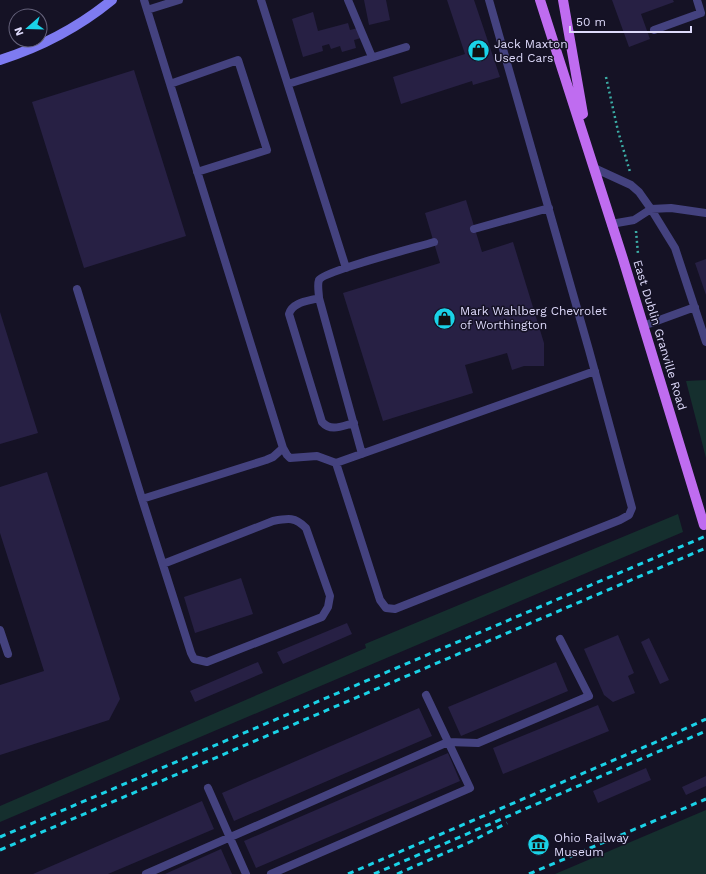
<svg xmlns="http://www.w3.org/2000/svg" width="706" height="874" font-family="'Work Sans',sans-serif">
	<style>
		.green { fill: #152f2e }
		.building { fill: #272044 }
		.lines { fill: none; stroke-linecap: round; stroke-linejoin: round }
		.path { stroke: #3cada6; stroke-width: 2.5; stroke-dasharray: 2 3; stroke-linecap: butt }
		.service { stroke: #44427f; stroke-width: 8 }
		.secondary { stroke: #7e7bf1; stroke-width: 10 }
		.primary { stroke: #bf6cf0; stroke-width: 10 }
		.rail { stroke: #1ad2e7; stroke-width: 3; stroke-dasharray: 6 5; stroke-linecap: butt }
		.labels { text-anchor: middle; dominant-baseline: central; stroke-width: 3; stroke-linejoin: round; paint-order: stroke }
		.poi-label { font-size: 12px; fill: #dedafb; stroke: #151225; text-anchor: start }
		.street-label { font-size: 12px; fill: #dedafb; stroke: #151225 }
	</style>
	<rect width="100%" height="100%" fill="#151225"/>
	<path class="green" d="M 706,380 L 706,458 L 686,381 Z
		M 678,514 L 683,532 L 0,822 L 0,806 L 366,648 L 365,644 Z
		M 706,810 L 706,874 L 555,874 Z"/>
	<path class="building" d="M 364,0 L 386,0 L 390,20 L 369,25 Z
		M 447,0 L 474,0 L 500,77 L 473,85 L 472,81 L 401,104 L 393,77 L 465,54 Z
		M 612,0 L 673,0 L 674,2 L 641,14 L 650,39 L 629,47 Z
		M 313,12 L 318,31 L 348,23 L 350,30 L 358,28 L 361,38 L 354,40 L 356,48 L 342,52 L 340,46 L 331,49 L 329,44 L 322,46 L 323,51 L 303,57 L 292,19 Z
		M 134,70 L 186,236 L 84,268 L 32,102 Z
		M 466,200 L 482,252 L 513,242 L 544,343 L 544,366 L 524,366 L 512,370 L 507,353 L 465,365 L 473,393 L 383,421 L 343,293 L 440,263 L 425,213 Z
		M 706,259 L 706,295 L 695,263 Z
		M 0,312 L 38,433 L 0,444 Z
		M 47,472 L 120,699 L 109,720 L 0,755 L 0,685 L 44,671 L 0,533 L 0,487 Z
		M 241,578 L 253,614 L 195,633 L 184,597 Z
		M 347,623 L 352,634 L 283,664 L 277,652 Z
		M 618,635 L 634,673 L 628,676 L 635,693 L 613,702 L 604,695 L 584,649 Z
		M 649,638 L 669,680 L 660,684 L 641,642 Z
		M 258,662 L 263,673 L 195,702 L 190,691 Z
		M 556,662 L 568,691 L 461,736 L 448,707 Z
		M 598,705 L 609,731 L 503,774 L 493,748 Z
		M 419,708 L 432,736 L 234,821 L 222,793 Z
		M 448,753 L 460,781 L 256,868 L 244,841 Z
		M 646,768 L 651,780 L 598,803 L 593,791 Z
		M 706,776 L 706,786 L 686,795 L 682,787 Z
		M 202,801 L 214,829 L 108,874 L 33,874 Z
		M 221,849 L 232,874 L 165,874 Z"/>
	<g class="lines">
		<path class="path" d="M 606,77 L 618,131 L 630,172
			M 636,231 L 638,254"/>
		<path class="service" d="M 144,0 L 283,448
			M 261,0 L 346,268
			M 348,0 L 372,57
			M 489,0 L 589,350 L 632,508 L 629,515 L 620,520 L 395,609 L 386,608 L 380,600 L 336,463 L 595,371
			M 147,10 L 179,0
			M 654,30 L 701,13 L 697,0
			M 170,84 L 238,60 L 267,150 L 197,172
			M 288,84 L 406,47
			M 594,168 L 631,185 L 639,192 L 651,209 L 634,220 L 611,224
			M 706,213 L 671,208 L 651,209 L 675,248 L 706,342
			M 474,229 L 549,208
			M 77,289 L 142,499 L 266,460 L 273,457 L 283,448 L 287,455 L 290,458 L 317,456 L 336,463
			M 319,298 C 309,301 292,302 289,314 L 322,422 C 331,432 342,426 354,423
			M 643,326 L 695,307
			M 362,454 L 319,298 C 319,293 317,285 319,280 C 324,271 418,247 434,242
			M 142,499 L 191,653 L 194,659 L 207,662 L 322,617 L 328,607 L 330,596 L 306,528 C 295,517 289,518 273,521 L 163,564
			M 0,630 L 8,654
			M 208,788 L 246,874
			M 146,874 L 448,742 L 478,743 L 589,696 L 560,639
			M 271,874 L 470,788 L 426,695"/>
		<path class="secondary" d="M 0,60 C 41,47 79,27 112,0"/>
		<path class="primary" d="M 540,0 L 623,259 L 704,525
			M 563,0 L 583,114"/>
		<path class="rail" d="M 0,837 L 706,536
			M 0,850 L 706,548
			M 348,874 L 663,739 L 706,719
			M 374,874 L 706,731
			M 397,874 L 470,842 L 507,823
			M 529,874 L 706,799"/>
	</g>
	<defs>
		<symbol id="shop-disc" viewBox="-11 -11 22 22"><circle r="9.5" fill="#1ad2e7" stroke="#151225"/><path d="M-5-2.5h2.3a2.7 3.5 0 0 1 5.4 0H5L5.5 6h-11ZM-1.5-2.5h3a1.5 2.3 0 0 0-3 0Z" fill="#111"/></symbol>
		<symbol id="museum-disc" viewBox="-11 -11 22 22"><circle r="9.5" fill="#1ad2e7" stroke="#151225"/><path d="M0-6L6-3V-2H-6V-3ZM-5-1h2V3h-2ZM-1-1h2V3h-2ZM3-1h2V3H3ZM-6 4H6V6H-6Z" fill="#111"/></symbol>
	</defs>
	<g fill-rule="evenodd">
		<use href="#shop-disc" x="466" y="38" width="25" height="25"/>
		<use href="#shop-disc" x="432" y="306" width="25" height="25"/>
		<use href="#museum-disc" x="526" y="832" width="25" height="25"/>
	</g>
	<g class="labels">
		<g class="poi-label">
			<text x="494" y="44">Jack Maxton<tspan x="494" dy="14">Used Cars</tspan></text>
			<text x="460" y="311">Mark Wahlberg Chevrolet<tspan x="460" dy="14">of Worthington</tspan></text>
			<text x="554" y="838">Ohio Railway<tspan x="554" dy="14">Museum</tspan></text>
		</g>
		<g class="street-label">
			<text transform="translate(660 335) rotate(73)">East Dublin Granville Road</text>
		</g>
	</g>
	<g transform="translate(28 28) rotate(250)"><circle r="19" fill="#151225" stroke="#65627b"/>
	<path d="M0-3L7 15L0 10L-7 15Z" fill="#1ad2e7"/>
	<text y="-6" font-size="11" font-weight="bold" text-anchor="middle" fill="#dedafb">N</text>
	</g>
	<path d="M570 26v6h121v-6" fill="none" stroke="#dedafb" stroke-width="2"/>
	<text x="576" y="26" font-size="12" fill="#dedafb" stroke="#151225" stroke-width="3" paint-order="stroke">50 m</text>
</svg>
